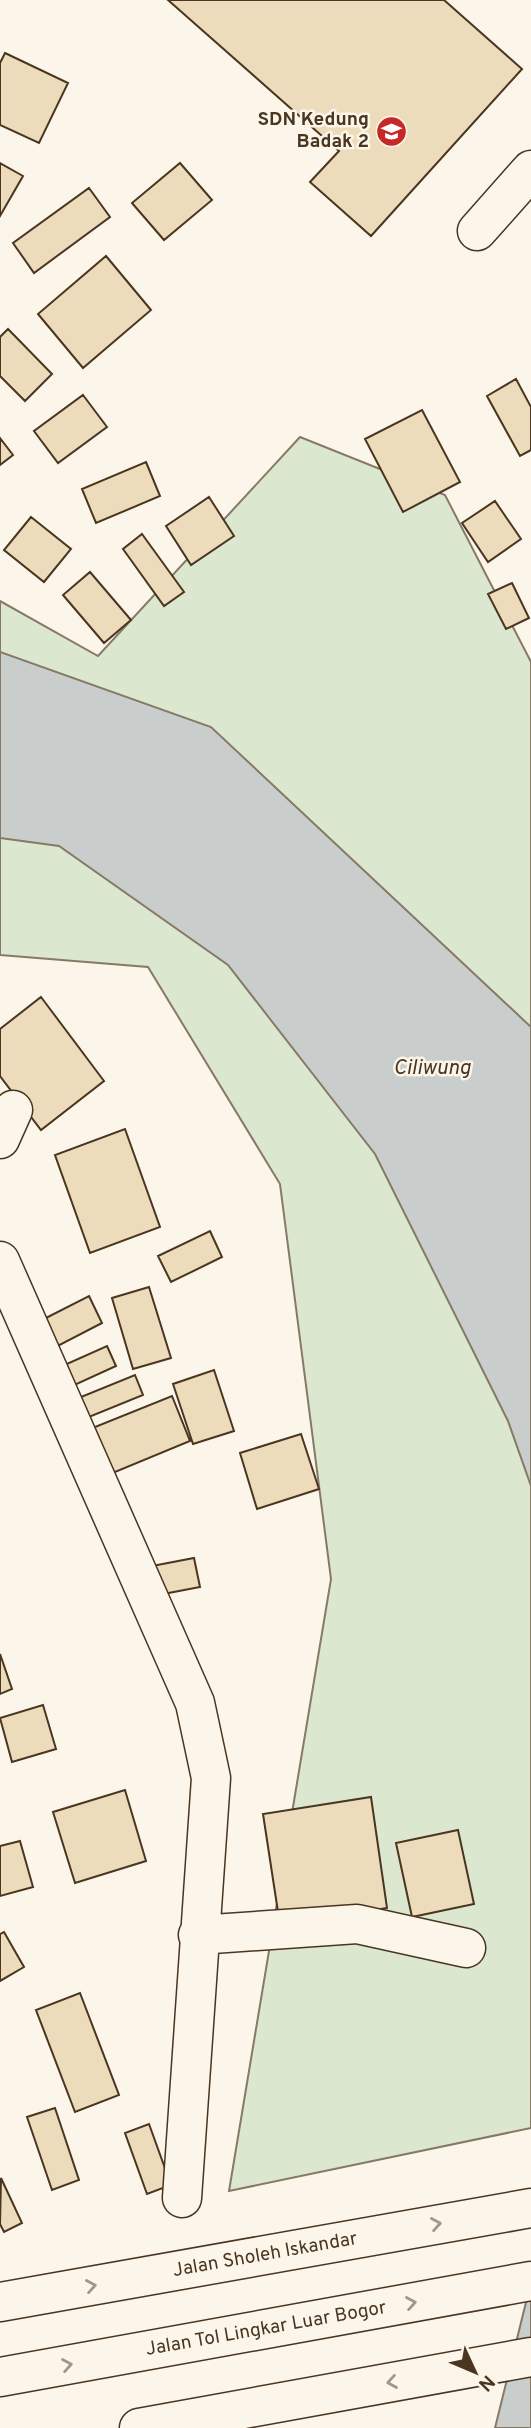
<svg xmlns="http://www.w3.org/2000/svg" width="531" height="2428" font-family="Overpass,sans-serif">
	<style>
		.green { fill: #dce7d0; stroke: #887966; stroke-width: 2 }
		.water { fill: #c9cecd; stroke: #887966; stroke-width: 2 }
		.building { fill: #ecdcbc; stroke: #4a3520; stroke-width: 2 }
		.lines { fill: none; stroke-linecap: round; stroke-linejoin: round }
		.minor-casing { stroke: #4a3520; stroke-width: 41 }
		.trunk-casing { stroke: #4a3520; stroke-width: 41 }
		.motorway-casing { stroke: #4a3520; stroke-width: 41 }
		.minor { stroke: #fbf6e9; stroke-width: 38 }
		.trunk { stroke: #fbf6e9; stroke-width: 38 }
		.motorway { stroke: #fbf6e9; stroke-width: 38 }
		.oneway { stroke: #a29684 }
		.labels { text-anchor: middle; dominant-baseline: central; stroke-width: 5; stroke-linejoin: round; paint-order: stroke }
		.poi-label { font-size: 19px; font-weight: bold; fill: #4a3520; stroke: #fbf6e9; text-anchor: end }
		.street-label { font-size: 19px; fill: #4a3520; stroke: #fbf6e9 }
		.water-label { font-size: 21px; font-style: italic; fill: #4a3520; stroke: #fbf6e9 }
	</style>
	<rect width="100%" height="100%" fill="#fbf6e9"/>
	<path class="green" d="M 300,437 L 445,495 L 531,662 L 531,2128 L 229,2191 L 331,1579 L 280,1184 L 148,967 L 0,955 L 0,601 L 98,656 Z"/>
	<path class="water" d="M 0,652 L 211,727 L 531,1027 L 531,1486 L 508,1421 L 375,1154 L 228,965 L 59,846 L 0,838 Z
		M 531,2282 L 531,2428 L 495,2428 Z"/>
	<path class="building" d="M 168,0 L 444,0 L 522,69 L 371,236 L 310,182 L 339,151 Z
		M 5,53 L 68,83 L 39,143 L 0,125 L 0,63 Z
		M 0,163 L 23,176 L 0,216 Z
		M 180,163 L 212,200 L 164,240 L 132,203 Z
		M 89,188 L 110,217 L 34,273 L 13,243 Z
		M 106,256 L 151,310 L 83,368 L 38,314 Z
		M 8,329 L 52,374 L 25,401 L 0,376 L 0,337 Z
		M 516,379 L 531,407 L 531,450 L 520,456 L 487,396 Z
		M 83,395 L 107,427 L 58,463 L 34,431 Z
		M 422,410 L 460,482 L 403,512 L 365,439 Z
		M 0,438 L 13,455 L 0,465 Z
		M 146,462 L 160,496 L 96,523 L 82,489 Z
		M 209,497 L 234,536 L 191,565 L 166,526 Z
		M 495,501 L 521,539 L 488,562 L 462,523 Z
		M 31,517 L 71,549 L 44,582 L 4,550 Z
		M 142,534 L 184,592 L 164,606 L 123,549 Z
		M 90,572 L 131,620 L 104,643 L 63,595 Z
		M 512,583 L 529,618 L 506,629 L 488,594 Z
		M 41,997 L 104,1081 L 41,1130 L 0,1076 L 0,1029 Z
		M 125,1129 L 160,1227 L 90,1253 L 55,1155 Z
		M 210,1231 L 222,1257 L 171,1282 L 158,1256 Z
		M 149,1287 L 171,1358 L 133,1369 L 112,1298 Z
		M 89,1296 L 102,1323 L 50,1350 L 36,1323 Z
		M 107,1346 L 116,1366 L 68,1388 L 60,1367 Z
		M 214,1370 L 234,1431 L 193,1444 L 173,1384 Z
		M 135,1375 L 143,1395 L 84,1419 L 76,1399 Z
		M 172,1396 L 190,1441 L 103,1477 L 85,1431 Z
		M 301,1434 L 319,1489 L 257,1509 L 240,1453 Z
		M 194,1558 L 200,1587 L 158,1595 L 152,1566 Z
		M 0,1654 L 12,1689 L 0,1694 Z
		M 43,1705 L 56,1749 L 12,1762 L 0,1718 Z
		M 125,1790 L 146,1861 L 75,1883 L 53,1812 Z
		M 371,1797 L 387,1908 L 280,1925 L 263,1814 Z
		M 458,1830 L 474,1904 L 412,1917 L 396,1843 Z
		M 20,1841 L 33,1887 L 0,1896 L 0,1846 Z
		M 4,1932 L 24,1967 L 0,1981 L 0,1934 Z
		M 80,1993 L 119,2095 L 75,2112 L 36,2010 Z
		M 55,2108 L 79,2180 L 52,2190 L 27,2117 Z
		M 149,2124 L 171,2185 L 147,2194 L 125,2133 Z
		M 1,2178 L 22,2223 L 4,2232 L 0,2224 Z"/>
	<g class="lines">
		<defs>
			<path id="minor" d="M 477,231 L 531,170
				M 0,1139 L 13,1110
				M 0,1261 L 195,1703 L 211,1778 L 182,2198
				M 198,1935 L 357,1924 L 466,1948"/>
			<path id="trunk" d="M 0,2302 L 531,2208"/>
			<path id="motorway" d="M 0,2377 L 531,2281
				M 139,2428 L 531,2357"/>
		</defs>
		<use href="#minor" class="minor-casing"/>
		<use href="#trunk" class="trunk-casing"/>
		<use href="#motorway" class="motorway-casing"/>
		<use href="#minor" class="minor"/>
		<use href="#trunk" class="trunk"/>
		<use href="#motorway" class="motorway"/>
	</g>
	<defs><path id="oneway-chevron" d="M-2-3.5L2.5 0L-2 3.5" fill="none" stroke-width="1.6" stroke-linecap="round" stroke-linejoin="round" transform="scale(1.75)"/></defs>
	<g class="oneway">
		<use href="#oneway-chevron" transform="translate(436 2224) rotate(-10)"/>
		<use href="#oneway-chevron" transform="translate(91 2286) rotate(-10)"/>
		<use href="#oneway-chevron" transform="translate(411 2303) rotate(-10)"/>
		<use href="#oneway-chevron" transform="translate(67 2365) rotate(-10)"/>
		<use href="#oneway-chevron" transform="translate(392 2382) rotate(170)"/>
	</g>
	<defs>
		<symbol id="school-disc" viewBox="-11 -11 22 22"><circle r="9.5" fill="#c62828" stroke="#fbf6e9"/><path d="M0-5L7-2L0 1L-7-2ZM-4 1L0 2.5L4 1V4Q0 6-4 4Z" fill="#fff"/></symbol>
	</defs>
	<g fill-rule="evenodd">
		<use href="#school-disc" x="374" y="114" width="35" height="35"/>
	</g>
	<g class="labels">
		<g class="poi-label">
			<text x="369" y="120">SDN Kedung<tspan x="369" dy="22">Badak 2</tspan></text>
		</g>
		<g class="street-label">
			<text transform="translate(265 2255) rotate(-10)">Jalan Sholeh Iskandar</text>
			<text transform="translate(266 2329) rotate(-10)">Jalan Tol Lingkar Luar Bogor</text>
		</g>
		<g class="water-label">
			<text x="432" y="1068">Ciliwung</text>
		</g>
	</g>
	<g transform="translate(475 2372) rotate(134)" stroke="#fbf6e9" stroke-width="5" paint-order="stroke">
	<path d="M0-5L12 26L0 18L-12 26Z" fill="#4a3520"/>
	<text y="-10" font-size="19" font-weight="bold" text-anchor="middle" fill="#4a3520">N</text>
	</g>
</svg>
